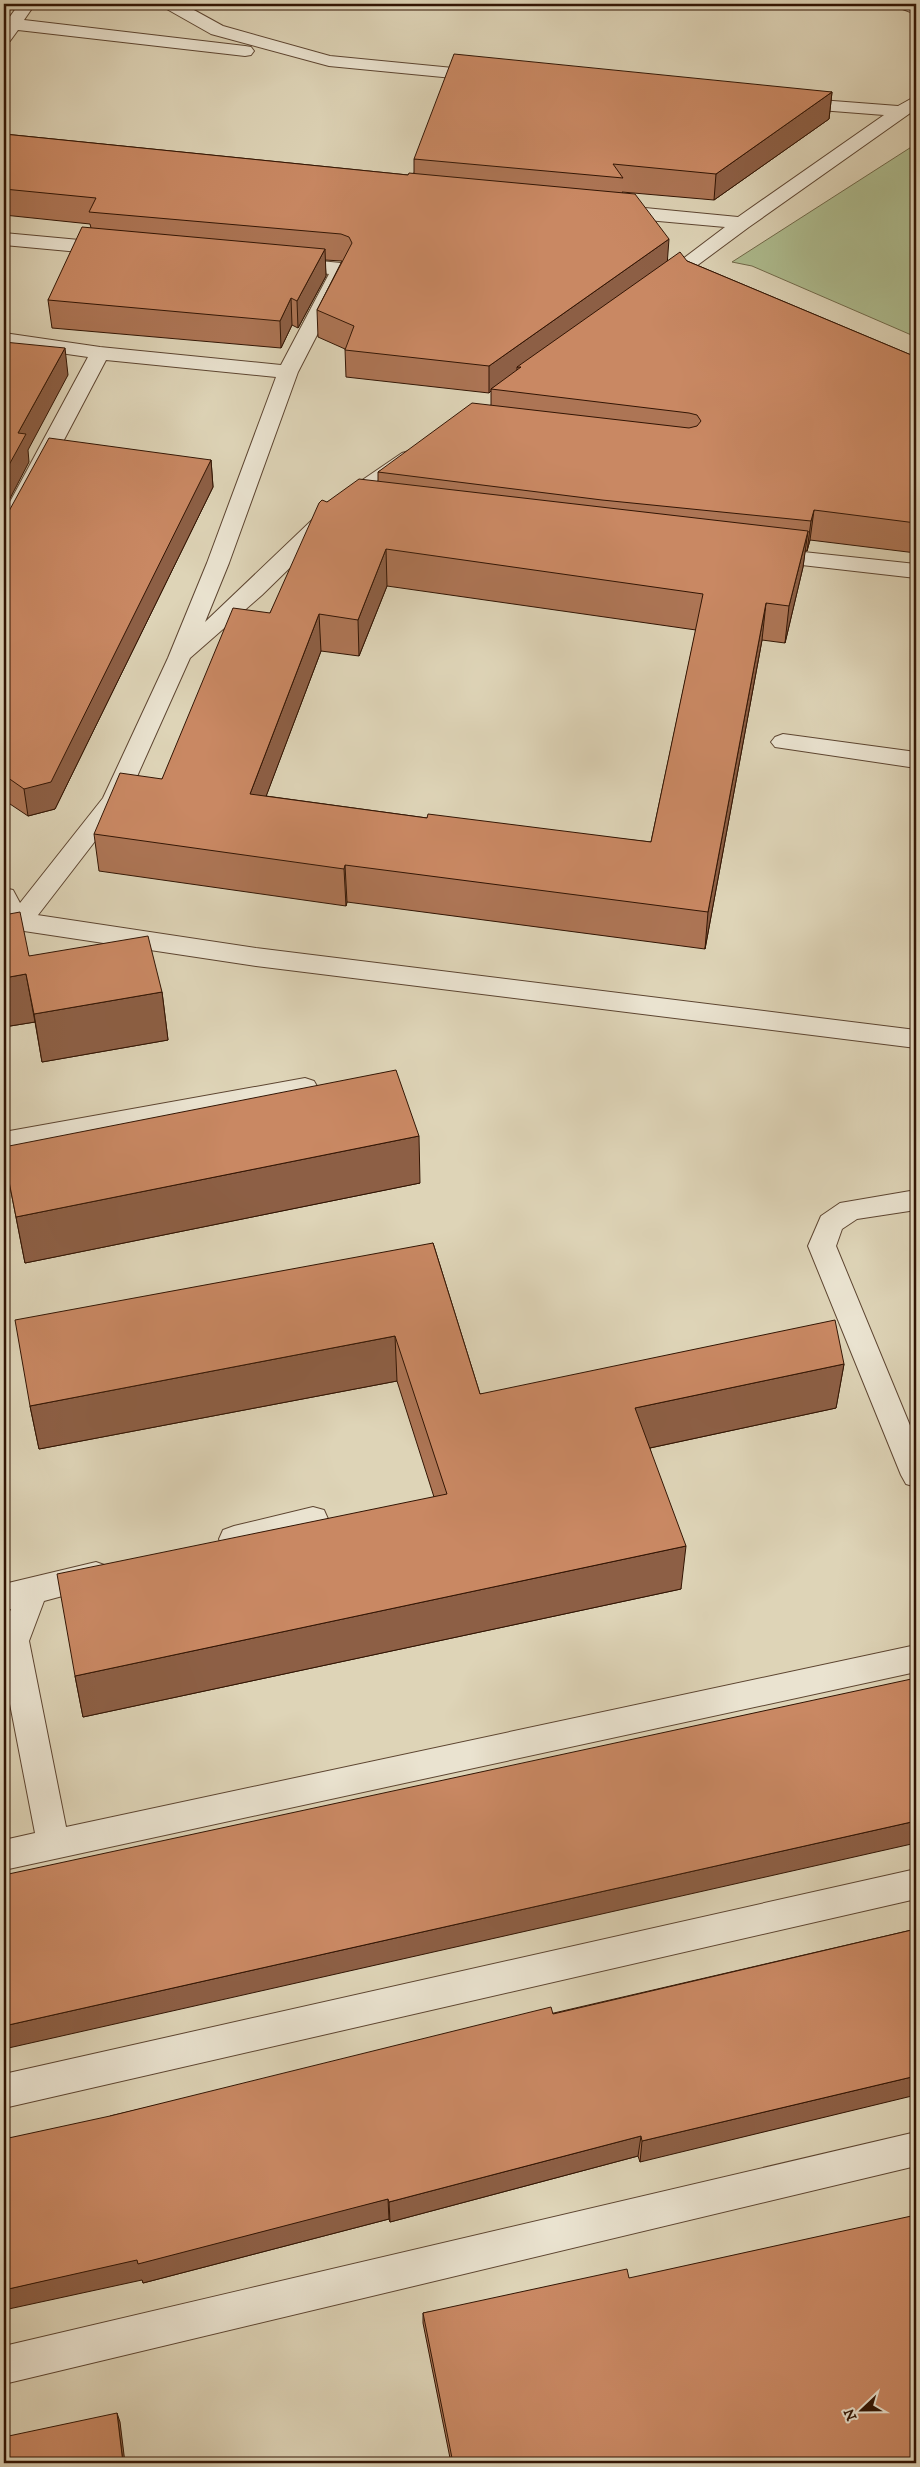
<svg xmlns="http://www.w3.org/2000/svg" width="920" height="2467" font-family="'IM FELL DW Pica',serif">
	<style>
		.green { fill: #aebd90; stroke: #70694a }
		.lines { fill: none; stroke-linecap: round; stroke-linejoin: round }
		.minor-casing { stroke: #5d4531; stroke-width: 2 }
		.tertiary-casing { stroke: #5d4531; stroke-width: 2 }
		.minor { fill: #eae3d0; fill-rule: evenodd }
		.tertiary { fill: #eae3d0; fill-rule: evenodd }
		.wall { fill: #ad7555; stroke: #321504; fill-rule: evenodd }
		.shaded-wall { fill: #8d5f45; stroke: #321504 }
		.building { fill: #c98863; stroke: #321504; fill-rule: evenodd }
	</style>
	<rect width="100%" height="100%" fill="#ded4b7"/>
	<filter id="stains"><feTurbulence type="fractalNoise" baseFrequency=".004" numOctaves="4"/><feColorMatrix values="0 0 0 0 .2 0 0 0 0 .09 0 0 0 0 .02 0 0 0 .5 -.17"/></filter>
	<radialGradient id="worn" r=".72"><stop offset=".6" stop-color="#630" stop-opacity="0"/><stop offset="1" stop-color="#630" stop-opacity=".3"/></radialGradient>
	<path class="green" d="M 916,144 L 916,337 L 752,266 L 732,262 Z"/>
	<g class="lines">
		<defs>
			<path id="minor" d="M 19,4 L 35,4 L 24,20 L 245,46 L 251,47 L 254,51 L 251,55 L 245,56 L 18,30 L 10,41 L 4,42 L 4,25 Z
				M 163,4 L 183,4 L 223,26 L 330,56 L 484,71 L 490,72 L 493,76 L 490,80 L 484,81 L 329,66 L 211,34 L 165,8 Z
				M 898,4 L 916,4 L 916,14 L 900,8 Z
				M 916,96 L 916,109 L 749,227 L 668,287 L 654,287 L 651,283 L 725,227 L 614,217 L 607,215 L 605,211 L 607,207 L 614,205 L 738,217 L 884,115 L 794,108 L 788,107 L 785,103 L 788,99 L 794,98 L 898,106 Z
				M 4,233 L 112,243 L 119,245 L 122,249 L 119,253 L 112,255 L 4,245 Z
				M 289,258 L 341,263 L 348,265 L 351,269 L 298,372 L 229,563 L 205,622 L 333,500 L 402,453 L 409,451 L 416,453 L 419,457 L 416,461 L 349,510 L 262,595 L 190,658 L 126,801 L 28,928 L 19,931 L 10,928 L 4,917 L 4,888 L 13,890 L 20,903 L 103,798 L 168,658 L 207,563 L 276,377 L 106,360 L 15,533 L 12,538 L 4,539 L 4,513 L 88,357 L 4,345 L 4,333 L 100,347 L 281,365 L 329,274 L 282,268 L 279,264 L 282,260 Z
				M 766,548 L 916,564 L 916,578 L 758,560 L 755,555 L 758,550 Z
				M 783,734 L 916,752 L 916,768 L 775,747 L 771,742 L 775,737 Z
				M 305,1078 L 314,1081 L 318,1088 L 314,1095 L 4,1152 L 4,1132 Z
				M 916,1190 L 916,1210 L 857,1219 L 842,1229 L 836,1246 L 916,1440 L 916,1487 L 906,1484 L 901,1475 L 808,1246 L 821,1216 L 840,1203 Z
				M 313,1507 L 324,1510 L 328,1519 L 324,1528 L 234,1552 L 223,1548 L 219,1539 L 223,1530 L 234,1526 Z
				M 96,1562 L 107,1566 L 111,1575 L 107,1584 L 44,1601 L 29,1641 L 66,1827 L 916,1645 L 916,1672 L 4,1870 L 4,1840 L 35,1833 L 4,1673 L 4,1626 L 11,1609 L 4,1610 L 4,1584 Z
				M 916,1869 L 916,1899 L 4,2108 L 4,2074 Z
				M 916,2132 L 916,2166 L 4,2384 L 4,2346 Z"/>
			<path id="tertiary" d="M 4,910 L 256,948 L 916,1030 L 916,1048 L 256,966 L 4,928 Z"/>
		</defs>
		<use href="#minor" class="minor-casing"/>
		<use href="#tertiary" class="tertiary-casing"/>
		<use href="#minor" class="minor"/>
		<use href="#tertiary" class="tertiary"/>
	</g>
	<path class="wall" d="M 832,92 L 829,119 L 714,200 L 622,192 L 668,261 L 687,261 L 916,357 L 916,553 L 810,540 L 807,551 L 805,551 L 803,567 L 785,643 L 762,640 L 705,949 L 347,902 L 346,906 L 99,871 L 94,834 L 162,779 L 270,613 L 327,502 L 378,481 L 378,472 L 491,405 L 491,391 L 489,393 L 346,377 L 345,349 L 318,337 L 317,310 L 342,261 L 325,260 L 326,276 L 298,328 L 292,325 L 281,348 L 52,328 L 48,300 L 91,228 L 90,224 L 4,215 L 4,134 L 408,175 L 414,173 L 414,159 ZM 387,586 L 696,630 L 651,842 L 427,818 L 266,796 L 321,651 L 359,656 Z
		M 211,460 L 213,487 L 55,809 L 28,816 L 4,800 L 4,512 L 9,511 Z
		M 29,956 L 162,992 L 168,1040 L 42,1062 L 35,1022 L 4,1027 Z
		M 4,1156 L 420,1183 L 25,1263 Z
		M 433,1243 L 480,1394 L 844,1364 L 836,1408 L 650,1448 L 681,1589 L 83,1717 L 75,1676 L 434,1497 L 397,1381 L 39,1449 L 30,1406 Z
		M 916,1929 L 640,2162 L 638,2156 L 390,2222 L 389,2219 L 143,2283 L 110,2116 Z
		M 629,2278 L 916,2463 L 451,2463 L 423,2323 L 423,2313 Z"/>
	<path class="shaded-wall" d="M 832,92 L 829,119 L 714,200 L 716,174 Z
		M 669,239 L 667,266 L 521,367 L 517,367 L 517,373 L 491,389 L 491,391 L 489,393 L 489,366 Z
		M 325,249 L 326,276 L 298,328 L 297,301 Z
		M 291,298 L 292,325 L 281,348 L 280,321 Z
		M 65,348 L 68,375 L 28,450 L 29,462 L 4,510 L 4,474 L 18,433 Z
		M 211,460 L 213,487 L 55,809 L 28,816 L 24,789 Z
		M 814,510 L 810,540 L 807,551 L 811,521 Z
		M 808,531 L 803,567 L 785,643 L 789,606 Z
		M 386,549 L 387,586 L 359,656 L 358,620 Z
		M 766,603 L 762,640 L 705,949 L 708,912 Z
		M 319,614 L 321,651 L 253,831 L 250,794 Z
		M 345,865 L 347,902 L 346,906 L 344,869 Z
		M 26,974 L 35,1022 L 4,1027 L 4,978 Z
		M 162,992 L 168,1040 L 42,1062 L 34,1014 Z
		M 419,1136 L 420,1183 L 25,1263 L 16,1217 Z
		M 395,1336 L 397,1381 L 39,1449 L 30,1406 Z
		M 844,1364 L 836,1408 L 631,1452 L 635,1408 Z
		M 686,1546 L 681,1589 L 83,1717 L 75,1676 Z
		M 916,1821 L 916,1843 L 4,2049 L 4,2026 Z
		M 916,2076 L 916,2095 L 640,2162 L 642,2141 Z
		M 641,2136 L 638,2156 L 390,2222 L 389,2202 Z
		M 388,2199 L 389,2219 L 143,2283 L 142,2280 L 4,2310 L 4,2290 Z
		M 117,2413 L 120,2422 L 125,2463 L 123,2463 Z"/>
	<path class="building" d="M 454,54 L 832,92 L 716,174 L 613,164 L 623,178 L 414,159 Z
		M 4,134 L 408,175 L 409,173 L 635,194 L 669,239 L 489,366 L 345,350 L 354,326 L 317,310 L 352,243 L 349,237 L 341,234 L 89,212 L 96,198 L 4,189 Z
		M 82,227 L 325,249 L 297,301 L 291,298 L 280,321 L 48,300 Z
		M 680,252 L 687,261 L 916,357 L 916,523 L 814,510 L 811,521 L 602,500 L 378,472 L 472,403 L 689,428 L 697,426 L 701,421 L 697,415 L 689,413 L 491,389 L 521,367 L 517,367 Z
		M 4,342 L 65,348 L 18,433 L 26,434 L 4,474 Z
		M 49,438 L 211,460 L 51,782 L 24,789 L 4,775 L 4,512 L 9,511 Z
		M 359,479 L 808,531 L 789,606 L 766,603 L 708,912 L 345,865 L 344,869 L 94,834 L 120,773 L 162,779 L 233,608 L 270,613 L 319,503 L 322,500 L 327,502 ZM 386,549 L 703,594 L 651,842 L 428,814 L 427,818 L 250,794 L 319,614 L 358,620 Z
		M 20,912 L 29,956 L 148,936 L 162,992 L 34,1014 L 26,974 L 4,978 L 4,915 Z
		M 396,1070 L 419,1136 L 16,1217 L 4,1156 L 4,1147 Z
		M 433,1243 L 480,1394 L 835,1320 L 844,1364 L 635,1408 L 686,1546 L 75,1676 L 57,1574 L 447,1494 L 395,1336 L 30,1406 L 15,1320 Z
		M 916,1678 L 916,1821 L 4,2026 L 4,1875 Z
		M 916,1929 L 916,2076 L 642,2141 L 641,2136 L 389,2202 L 388,2199 L 138,2264 L 137,2260 L 4,2290 L 4,2139 L 110,2116 L 551,2007 L 553,2014 Z
		M 916,2215 L 916,2463 L 453,2463 L 423,2313 L 627,2269 L 629,2278 Z
		M 117,2413 L 123,2463 L 4,2463 L 4,2437 Z"/>
	<rect width="920" height="2467" fill="none" stroke="#ded4b7" stroke-width="20"/>
	<rect x="5" y="5" width="910" height="2457" fill="none" stroke="#321504" stroke-width="2.5"/>
	<rect x="10" y="10" width="900" height="2447" fill="none" stroke="#321504"/>
	<g transform="translate(862 2410) rotate(248)" stroke="#eae3d0" stroke-width="4" paint-order="stroke">
	<path d="M0-4L9 19L0 12L-9 19Z" fill="#321504"/>
	<text y="-8" font-size="14" font-weight="bold" text-anchor="middle" fill="#321504">N</text>
	</g>
	<rect width="100%" height="100%" filter="url(#stains)"/>
	<rect width="100%" height="100%" fill="url(#worn)"/>
</svg>
